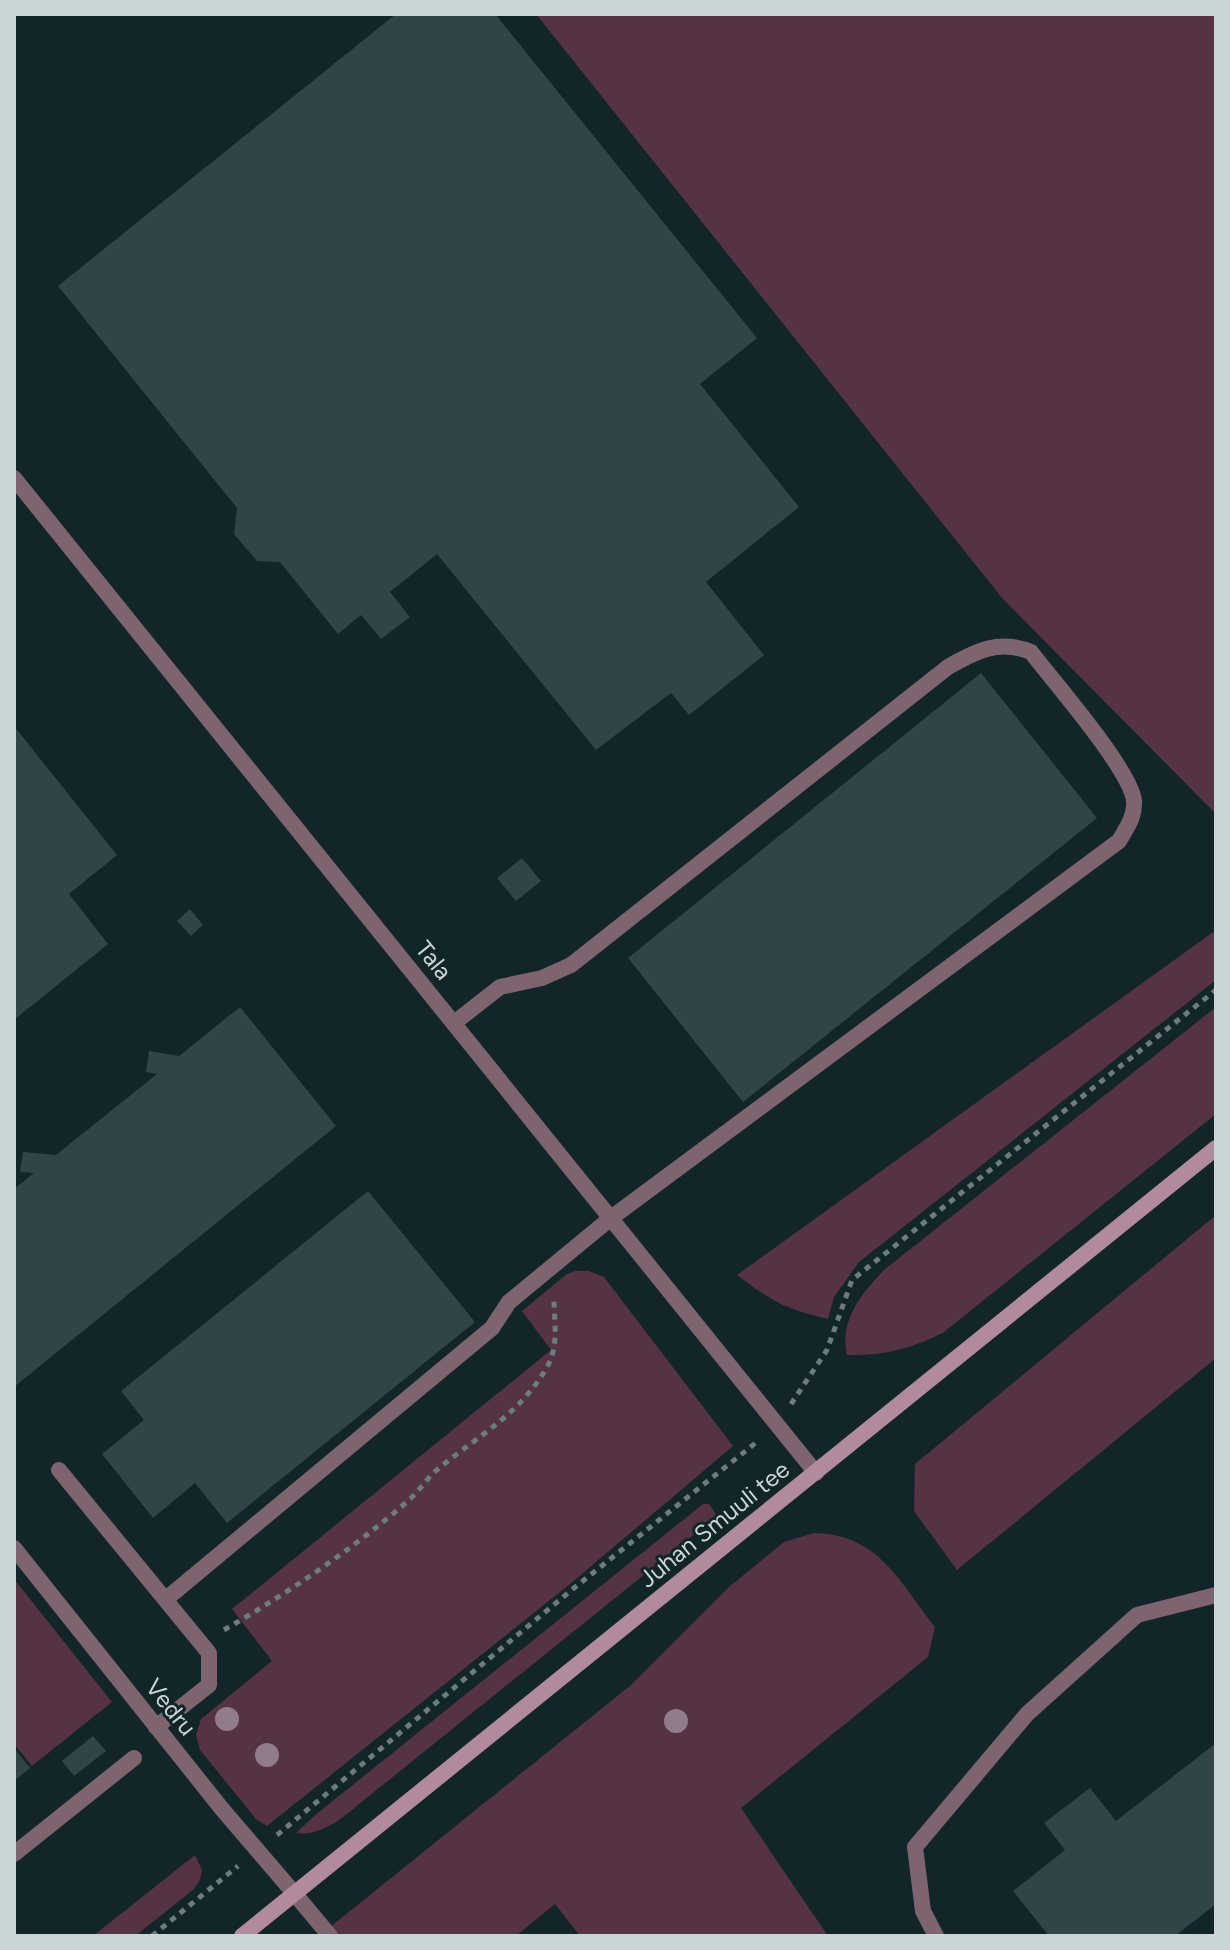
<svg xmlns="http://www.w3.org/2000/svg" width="1230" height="1950" font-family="Figtree,sans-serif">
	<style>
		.green { fill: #553343 }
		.building { fill: #314549 }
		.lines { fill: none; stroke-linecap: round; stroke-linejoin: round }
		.path { stroke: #6d7c7f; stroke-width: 5; stroke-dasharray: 6 6; stroke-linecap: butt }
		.lane { stroke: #7d646f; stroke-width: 16 }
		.street { stroke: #7d646f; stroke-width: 16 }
		.secondary { stroke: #b18a9b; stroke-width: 16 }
		.tree { fill: #907c8a }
		.labels { text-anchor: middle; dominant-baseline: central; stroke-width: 6; stroke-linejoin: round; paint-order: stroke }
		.street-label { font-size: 24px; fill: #c9d5d7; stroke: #122529 }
	</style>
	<rect width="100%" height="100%" fill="#122529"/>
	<path class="green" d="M 536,14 L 1216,14 L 1216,814 L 1002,598 Z
		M 1216,930 L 1216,980 L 859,1262 L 834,1297 L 828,1319 C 786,1309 771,1301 737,1275 Z
		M 1216,1007 L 1216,1114 L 944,1332 C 913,1349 882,1356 847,1355 C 839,1320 862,1293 884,1270 Z
		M 1216,1215 L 1216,1358 L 957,1570 L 914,1511 L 915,1464 Z
		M 575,1271 L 589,1271 L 604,1277 L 733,1446 L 570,1584 L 267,1826 L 256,1819 L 200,1750 L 196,1735 L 201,1719 L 272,1661 L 232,1609 L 551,1350 L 522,1311 L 567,1274 Z
		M 703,1504 L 709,1504 L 717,1516 L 338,1821 C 324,1829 313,1835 296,1833 L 314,1816 Z
		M 814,1533 C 878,1534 899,1581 935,1627 L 928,1657 L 741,1808 L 828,1936 L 580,1936 L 555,1904 L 516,1936 L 319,1936 L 631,1685 L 729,1587 L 784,1542 Z
		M 14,1579 L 112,1702 L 32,1766 L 14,1744 Z
		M 195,1855 L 202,1870 L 200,1880 L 193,1890 L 135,1936 L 93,1936 Z"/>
	<path class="building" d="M 396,14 L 495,14 L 757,338 L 700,384 L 799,507 L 706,582 L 764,655 L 689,715 L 671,693 L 596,750 L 437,554 L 390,592 L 410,617 L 381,639 L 361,615 L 338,634 L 280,562 L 257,561 L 234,534 L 237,508 L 58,286 Z
		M 981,673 L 1097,818 L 743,1102 L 628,958 Z
		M 14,726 L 117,855 L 69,894 L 108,944 L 14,1020 Z
		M 522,858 L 541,881 L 516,901 L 497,878 Z
		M 190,909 L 203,925 L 191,936 L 177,921 Z
		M 240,1007 L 336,1126 L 14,1387 L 14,1189 L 34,1173 L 20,1172 L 23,1152 L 56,1155 L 157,1074 L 146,1072 L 149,1051 L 179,1056 Z
		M 368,1191 L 475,1322 L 227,1523 L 195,1483 L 153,1518 L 102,1454 L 144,1420 L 121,1391 Z
		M 93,1736 L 106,1751 L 74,1776 L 62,1761 Z
		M 1216,1743 L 1216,1904 L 1175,1936 L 1049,1936 L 1013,1891 L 1065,1850 L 1044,1823 L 1090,1788 L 1116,1821 Z
		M 14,1748 L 30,1768 L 14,1781 Z"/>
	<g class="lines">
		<path class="path" d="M 791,1404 L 827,1350 L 852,1280 L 1216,990
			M 224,1630 C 289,1592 352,1550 409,1500 C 420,1490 427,1478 438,1469 C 479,1435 522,1413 548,1365 C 559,1345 554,1321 554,1299
			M 277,1835 L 574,1588 L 758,1441
			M 152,1936 L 238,1866"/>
		<path class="lane" d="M 59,1470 L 209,1653 L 209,1685 L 156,1727
			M 166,1599 L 492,1328 L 509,1302 L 611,1218 L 1119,841 C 1127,827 1135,817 1134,801 C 1131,770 1053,681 1031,652 C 999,639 976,651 948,667 L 571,965 L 542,978 L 500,987 L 454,1023
			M 14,1854 L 134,1758
			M 294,1893 L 330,1936
			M 936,1936 L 923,1911 L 915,1847 L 1027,1714 L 1137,1615 L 1216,1595"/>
		<path class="street" d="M 14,478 L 816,1473
			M 14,1548 L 222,1809 L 294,1893"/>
		<path class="secondary" d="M 242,1936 L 1216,1148"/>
	</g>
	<g class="tree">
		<circle cx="227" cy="1719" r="12"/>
		<circle cx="676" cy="1721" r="12"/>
		<circle cx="267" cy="1755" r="12"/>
	</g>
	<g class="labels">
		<g class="street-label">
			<text transform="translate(434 960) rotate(51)">Tala</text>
			<text transform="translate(714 1524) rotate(-39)">Juhan Smuuli tee</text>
			<text transform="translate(171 1707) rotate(51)">Vedru</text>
		</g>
	</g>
	<rect width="1230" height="1950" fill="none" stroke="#c9d5d7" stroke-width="32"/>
</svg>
